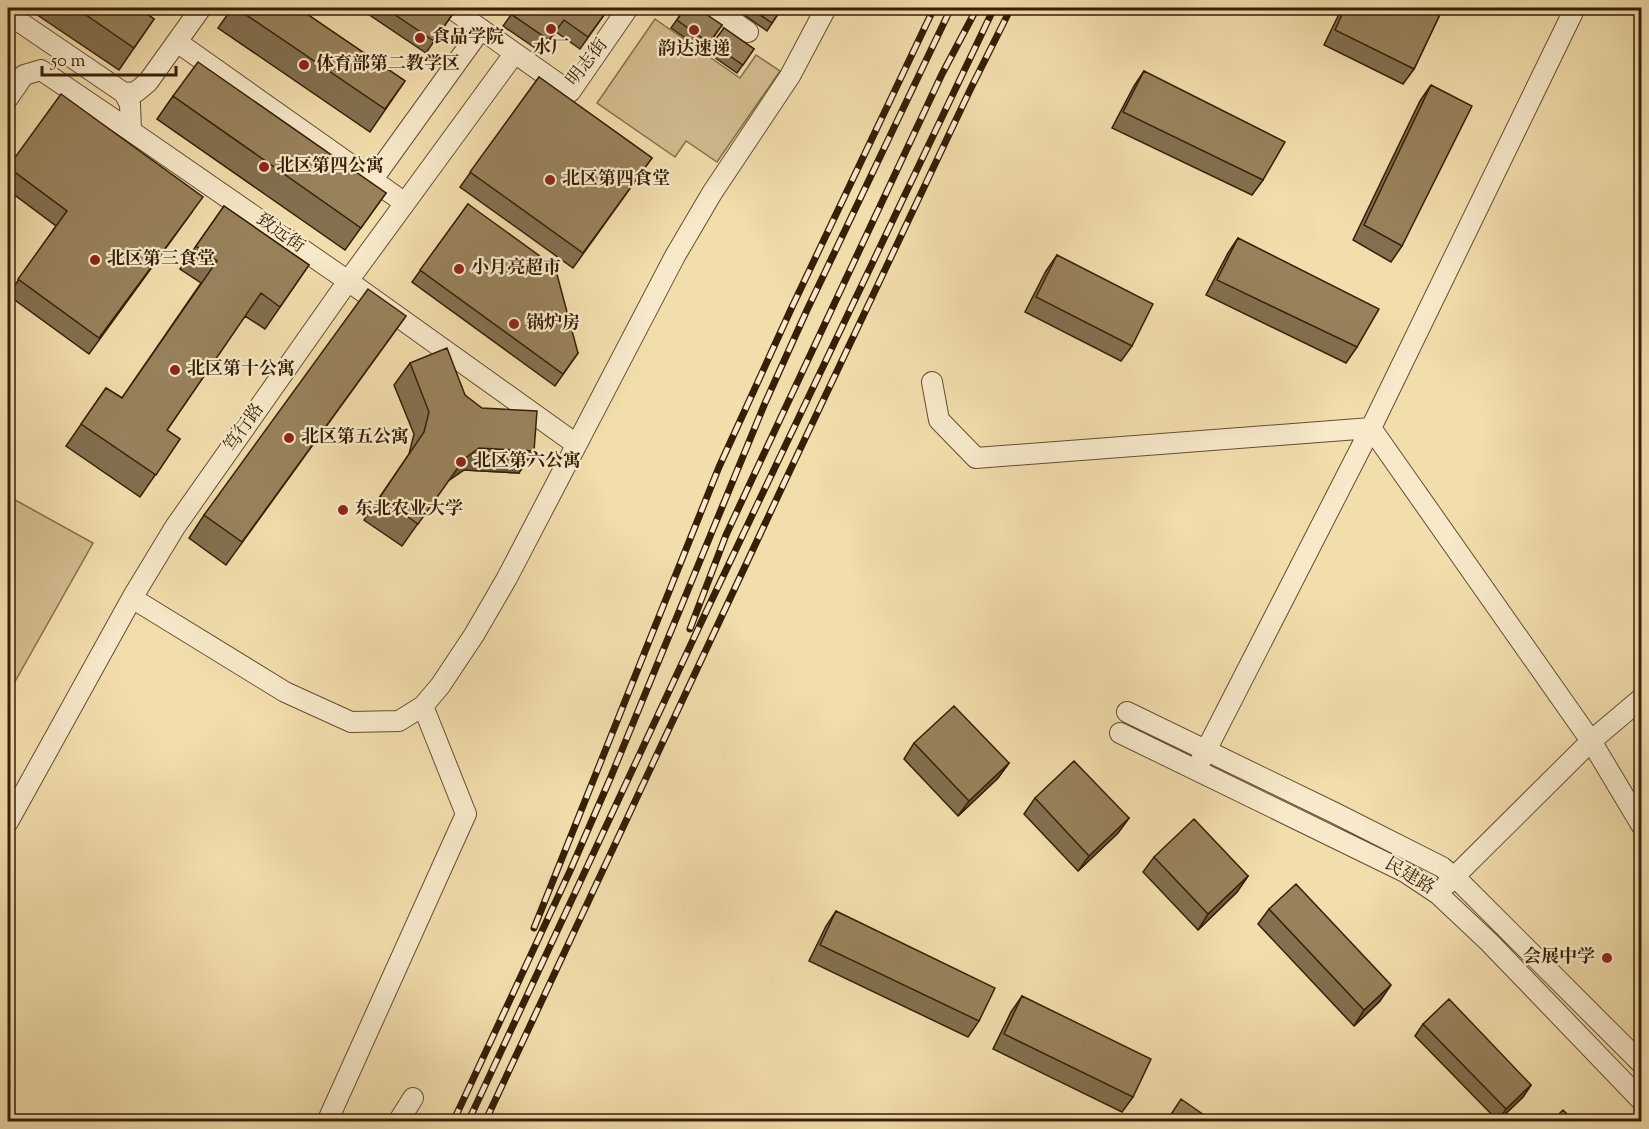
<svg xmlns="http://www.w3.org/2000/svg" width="1649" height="1129" font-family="'Sorts Mill Goudy','Noto Serif SC',serif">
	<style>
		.green { fill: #d2bd90; stroke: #846e4a; stroke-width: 1.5 }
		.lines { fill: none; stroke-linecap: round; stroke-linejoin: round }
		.minor-casing { stroke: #654e2f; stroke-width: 22 }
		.minor { stroke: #f7e9ca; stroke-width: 20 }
		.rail-casing { stroke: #361f05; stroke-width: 7 }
		.rail { stroke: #f7e9ca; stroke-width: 4.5; stroke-dasharray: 14; stroke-linecap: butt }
		.wall { fill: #83704f; stroke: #361f05; stroke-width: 1.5 }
		.shaded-wall { fill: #6a5b40; stroke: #361f05; stroke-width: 1.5 }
		.building { fill: #98825c; stroke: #361f05; stroke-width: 1.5 }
		.poi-dot { fill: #8f2418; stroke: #f7e9ca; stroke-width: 2 }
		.labels { text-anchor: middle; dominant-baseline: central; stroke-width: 4.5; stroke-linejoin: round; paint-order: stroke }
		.poi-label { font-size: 18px; font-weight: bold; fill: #361f05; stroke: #f7e9ca; text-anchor: start }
		.street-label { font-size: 18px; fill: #361f05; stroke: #f7e9ca }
	</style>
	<rect width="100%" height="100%" fill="#f2ddad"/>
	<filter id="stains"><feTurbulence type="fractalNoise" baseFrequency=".00333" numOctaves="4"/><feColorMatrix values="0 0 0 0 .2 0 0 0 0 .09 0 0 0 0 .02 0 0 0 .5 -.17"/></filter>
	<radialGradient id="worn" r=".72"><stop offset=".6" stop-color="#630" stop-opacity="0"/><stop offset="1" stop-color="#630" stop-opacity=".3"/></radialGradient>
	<path class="green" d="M 655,19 L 740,78 L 756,55 L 780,71 L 717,162 L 686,141 L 675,157 L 597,103 Z
		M 8,496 L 93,543 L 8,694 Z"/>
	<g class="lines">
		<defs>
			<path id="minor" d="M 451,8 L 570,92 L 628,8
				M 714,8 L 748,32
				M 8,14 L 124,93 L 130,104 L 131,131 L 348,281 L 576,444
				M 177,42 L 405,203
				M 124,93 L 136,92 L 148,82 L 201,8
				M 8,98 L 24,75 L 41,70 L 131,131
				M 373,179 L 481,29
				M 932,382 L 939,420 L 976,458 L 1371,428 L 1591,741 L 1642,826
				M 132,598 L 285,692 L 351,722 L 399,721 L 423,706 L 440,686 L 474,635 L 507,578 L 675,256 L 712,193 L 790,76 L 826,8
				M 1127,712 L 1335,813 L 1442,867 L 1462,884 L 1642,1064
				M 1120,733 L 1405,872 L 1438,894 L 1489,942 L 1642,1101
				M 1196,770 L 1371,428 L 1575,8
				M 8,822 L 132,598 L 175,527 L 348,281 L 514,54
				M 1446,885 L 1591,741 L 1642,698
				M 327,1122 L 466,814 L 423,706
				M 398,1122 L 413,1098"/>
		</defs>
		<use href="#minor" class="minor-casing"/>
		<use href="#minor" class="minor"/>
		<defs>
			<path id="rail" d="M 690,629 L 726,535 L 753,477 L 942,74 L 977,8
				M 534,928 L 719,467 L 792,307 L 934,8
				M 453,1122 L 570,871 L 610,779 L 765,403 L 807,310 L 951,8
				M 468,1122 L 706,612 L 994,8
				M 485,1122 L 785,481 L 971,88 L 1011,8"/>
		</defs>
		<use href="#rail" class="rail-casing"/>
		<use href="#rail" class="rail"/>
	</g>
	<path class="wall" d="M 27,8 L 138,8 L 154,19 L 119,70 Z
		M 232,8 L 298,8 L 405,81 L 370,132 L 218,28 Z
		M 359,8 L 447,8 L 454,12 L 426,53 Z
		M 516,8 L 609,8 L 580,49 L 556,32 L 541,52 L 503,26 Z
		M 685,8 L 722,25 L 704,51 L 671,28 Z
		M 738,8 L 782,8 L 767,31 L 736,9 Z
		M 1342,8 L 1443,8 L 1414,69 L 1403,84 L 1324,45 Z
		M 1641,12 L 1641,21 L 1637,18 Z
		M 724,28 L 754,49 L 737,73 L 707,52 Z
		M 1144,71 L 1263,180 L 1252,195 L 1112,128 L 1134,86 Z
		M 539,77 L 652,158 L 573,268 L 460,187 Z
		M 1431,85 L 1402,246 L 1391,262 L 1353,240 L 1420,101 Z
		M 173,96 L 386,193 L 345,250 L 157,119 Z
		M 8,167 L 192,212 L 89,354 L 8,295 L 56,226 L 8,190 Z
		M 468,204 L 578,353 L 555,386 L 412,282 Z
		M 224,206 L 309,265 L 265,329 L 245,316 L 167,430 L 180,439 L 140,497 L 66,446 L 106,388 L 122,398 L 201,283 L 180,269 Z
		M 1238,238 L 1357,347 L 1346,363 L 1206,295 L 1228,253 Z
		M 1057,255 L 1132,346 L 1121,361 L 1025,312 L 1046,271 Z
		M 406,316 L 226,565 L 189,538 L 204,515 Z
		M 410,363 L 465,395 L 519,473 L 464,470 L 448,481 L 402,546 L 364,520 L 409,454 L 414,434 L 394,385 Z
		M 914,743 L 1009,763 L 998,778 L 958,816 L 904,759 Z
		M 1035,798 L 1129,818 L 1118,833 L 1078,871 L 1024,814 Z
		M 1154,857 L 1248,876 L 1237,892 L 1198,930 L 1143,872 Z
		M 1269,909 L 1380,1001 L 1354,1026 L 1258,924 Z
		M 836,911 L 979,1021 L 968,1037 L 809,961 L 826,926 Z
		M 1022,996 L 1133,1097 L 1122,1112 L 993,1049 L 1011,1012 Z
		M 1423,1024 L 1531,1085 L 1523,1097 L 1498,1121 L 1415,1036 Z"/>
	<path class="shaded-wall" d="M 479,448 L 534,451 L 519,473 L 464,470 L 448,481 L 464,459 Z
		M 1009,763 L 998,778 L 958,816 L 969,801 Z
		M 1129,818 L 1118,833 L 1078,871 L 1089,856 Z
		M 1248,876 L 1237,892 L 1198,930 L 1208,914 Z
		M 1391,985 L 1380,1001 L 1354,1026 L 1364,1010 Z
		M 1531,1085 L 1523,1097 L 1498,1121 L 1506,1109 Z"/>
	<path class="building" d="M 76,8 L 138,8 L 154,19 L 134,48 Z
		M 236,8 L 298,8 L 405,81 L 385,109 Z
		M 385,8 L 447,8 L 454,12 L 434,41 Z
		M 516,8 L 609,8 L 588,37 L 564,20 L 549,40 L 511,14 Z
		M 685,8 L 697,8 L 722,25 L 709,43 L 677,20 Z
		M 750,8 L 782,8 L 772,23 Z
		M 1345,8 L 1443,8 L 1414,69 L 1335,30 Z
		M 724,28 L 754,49 L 743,65 L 712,44 Z
		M 198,62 L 386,193 L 361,228 L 173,96 Z
		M 1144,71 L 1285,142 L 1263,180 L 1123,112 Z
		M 539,77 L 652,158 L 583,253 L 470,172 Z
		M 1431,85 L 1472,106 L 1402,246 L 1364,225 Z
		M 61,94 L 203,197 L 99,338 L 18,279 L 67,211 L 8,167 Z
		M 468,204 L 555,267 L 578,353 L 563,374 L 420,270 Z
		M 224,206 L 309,265 L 280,307 L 261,293 L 167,430 L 180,439 L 156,475 L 81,424 L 106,388 L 122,398 L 217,261 L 196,246 Z
		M 1238,238 L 1379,309 L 1357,347 L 1217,280 Z
		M 1057,255 L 1153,304 L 1132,346 L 1036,297 Z
		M 368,289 L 406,316 L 242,542 L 204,515 Z
		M 447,348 L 465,395 L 482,408 L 537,411 L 534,451 L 479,448 L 464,459 L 418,524 L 380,497 L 424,432 L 429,412 L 410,363 Z
		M 954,706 L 1009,763 L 969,801 L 914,743 Z
		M 1074,761 L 1129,818 L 1089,856 L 1035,798 Z
		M 1194,819 L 1248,876 L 1208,914 L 1154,857 Z
		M 1296,884 L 1391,985 L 1364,1010 L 1269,909 Z
		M 836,911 L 995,988 L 979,1021 L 820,945 Z
		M 1022,996 L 1151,1059 L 1133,1097 L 1004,1034 Z
		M 1449,999 L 1531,1085 L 1506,1109 L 1423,1024 Z
		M 1181,1099 L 1214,1122 L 1166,1122 Z
		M 1563,1110 L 1575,1122 L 1551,1122 Z"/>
	<g class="poi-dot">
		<circle cx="551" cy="29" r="6"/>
		<circle cx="694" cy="30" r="6"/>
		<circle cx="420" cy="38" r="6"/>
		<circle cx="304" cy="65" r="6"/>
		<circle cx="264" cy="167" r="6"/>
		<circle cx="550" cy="180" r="6"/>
		<circle cx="95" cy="260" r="6"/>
		<circle cx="459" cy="269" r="6"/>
		<circle cx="514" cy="324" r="6"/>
		<circle cx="175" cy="370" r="6"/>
		<circle cx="289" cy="438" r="6"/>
		<circle cx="461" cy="462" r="6"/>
		<circle cx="343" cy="510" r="6"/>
		<circle cx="1607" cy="958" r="6"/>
	</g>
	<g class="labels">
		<g class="poi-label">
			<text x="432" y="38">食品学院</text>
			<text x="551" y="49" text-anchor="middle">水厂</text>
			<text x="694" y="50" text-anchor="middle">韵达速递</text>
			<text x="316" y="65">体育部第二教学区</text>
			<text x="276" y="167">北区第四公寓</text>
			<text x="562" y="180">北区第四食堂</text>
			<text x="107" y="260">北区第三食堂</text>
			<text x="471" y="269">小月亮超市</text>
			<text x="526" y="324">锅炉房</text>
			<text x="187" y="370">北区第十公寓</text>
			<text x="301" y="438">北区第五公寓</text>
			<text x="473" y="462">北区第六公寓</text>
			<text x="355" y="510">东北农业大学</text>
			<text x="1595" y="958" text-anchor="end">会展中学</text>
		</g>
		<g class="street-label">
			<text transform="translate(588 63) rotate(-52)">明志街</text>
			<text transform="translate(280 234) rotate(35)">致远街</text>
			<text transform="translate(245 428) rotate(-55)">笃行路</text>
			<text transform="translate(1409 877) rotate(31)">民建路</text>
		</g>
	</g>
	<rect width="1649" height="1129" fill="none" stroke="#f2ddad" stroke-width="30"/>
	<rect x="9" y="9" width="1631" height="1111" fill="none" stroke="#361f05" stroke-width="3"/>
	<rect x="15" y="15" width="1619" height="1099" fill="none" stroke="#361f05" stroke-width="1.5"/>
	<path d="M42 66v9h134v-9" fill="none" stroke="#361f05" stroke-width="3"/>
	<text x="51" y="66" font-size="18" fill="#361f05" stroke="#f7e9ca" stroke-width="4.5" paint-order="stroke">50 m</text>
	<rect width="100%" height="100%" filter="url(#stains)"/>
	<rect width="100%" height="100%" fill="url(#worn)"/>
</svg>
